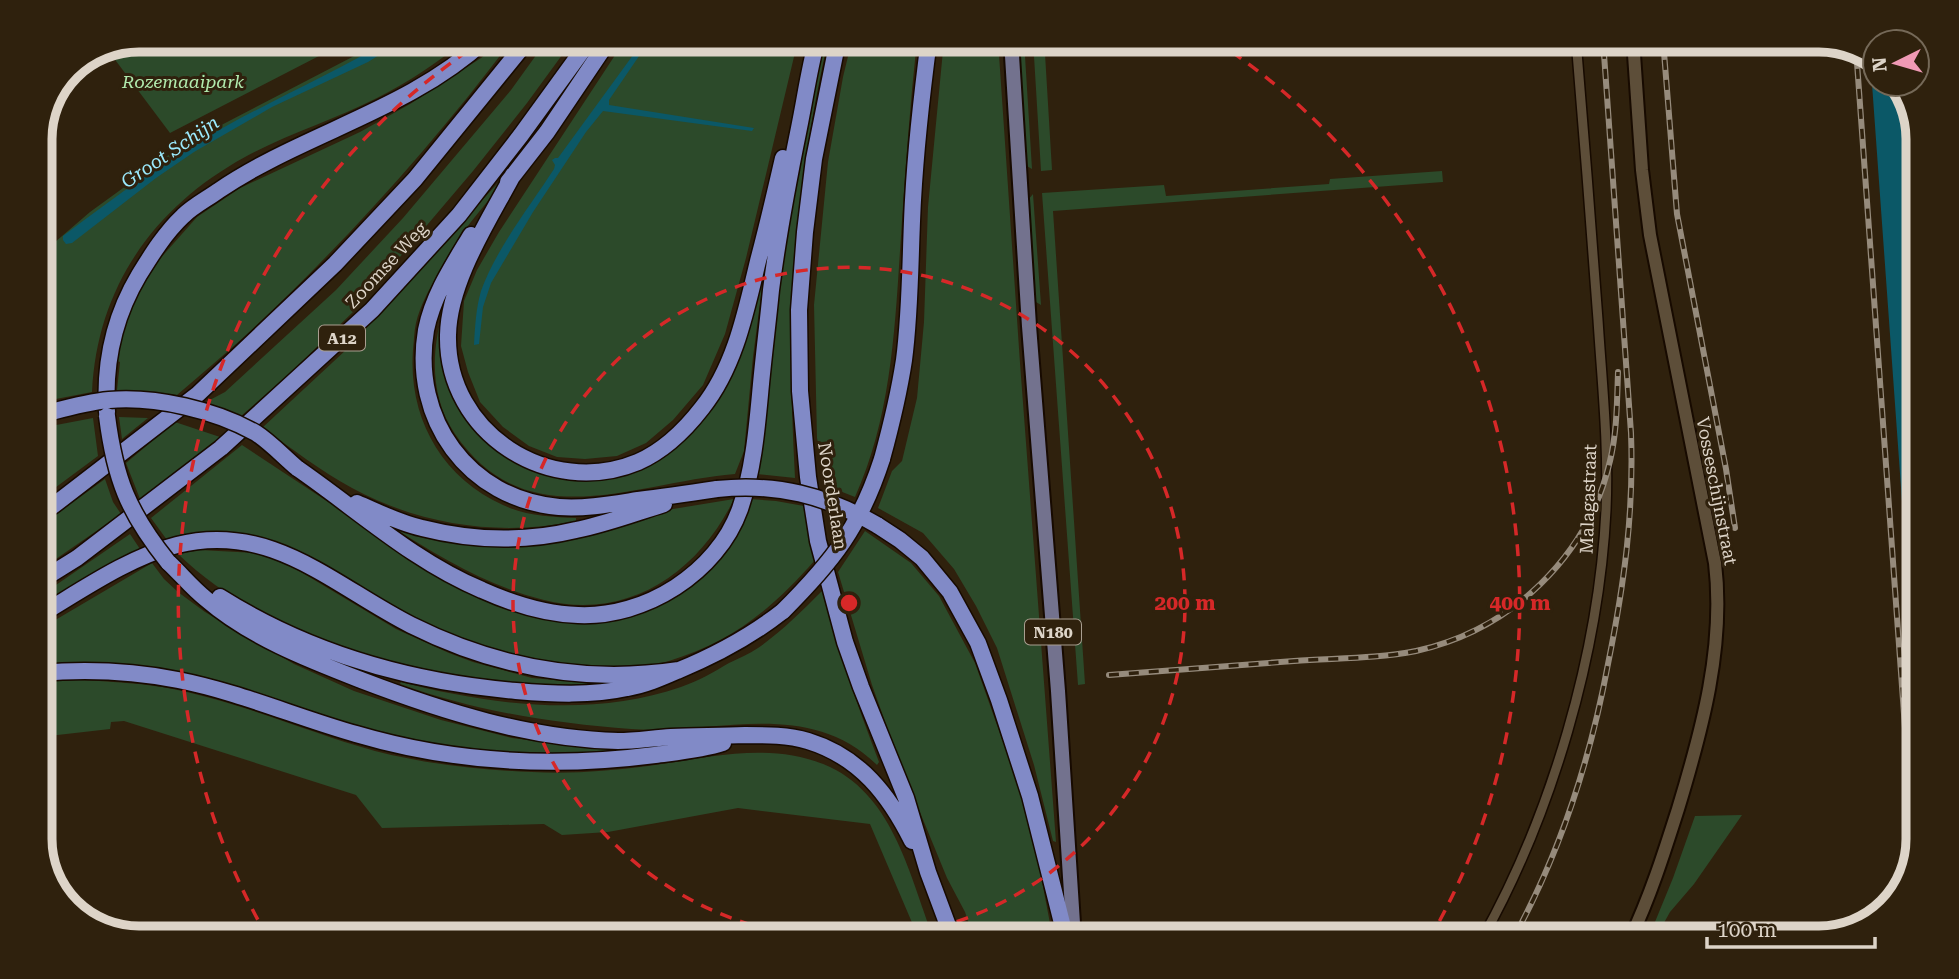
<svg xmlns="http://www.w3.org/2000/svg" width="1959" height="979" font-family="'Roboto Serif',serif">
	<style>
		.green { fill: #2c4a2a }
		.water { fill: #0b5867 }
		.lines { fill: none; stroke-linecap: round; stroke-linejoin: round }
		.street-casing { stroke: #170a00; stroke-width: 12 }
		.secondary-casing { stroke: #170a00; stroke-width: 16 }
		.primary-casing { stroke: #170a00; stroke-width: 18 }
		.highway-casing { stroke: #170a00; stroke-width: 19 }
		.street { stroke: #5d4e39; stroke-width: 9 }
		.secondary { stroke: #5d4e39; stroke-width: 12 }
		.primary { stroke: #73728e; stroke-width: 14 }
		.highway { stroke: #818ac7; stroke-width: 16 }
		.rail-casing { stroke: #968b7c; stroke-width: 6 }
		.rail { stroke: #2f210d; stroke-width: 3.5; stroke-dasharray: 10; stroke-linecap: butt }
		.highway-bridge-casing { stroke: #170a00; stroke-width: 19; stroke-linecap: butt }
		.highway-bridge { stroke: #818ac7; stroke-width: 16 }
		.ring { fill: none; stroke: #d62828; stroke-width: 3.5; stroke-dasharray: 12 9 }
		.labels { text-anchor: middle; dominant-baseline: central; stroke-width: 6; stroke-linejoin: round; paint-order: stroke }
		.shield { fill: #2f210d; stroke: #a99e90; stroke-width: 2 }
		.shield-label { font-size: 16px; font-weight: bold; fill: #ddd4c8 }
		.park-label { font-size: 18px; font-style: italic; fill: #b1ebae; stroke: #2f210d }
		.street-label { font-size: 18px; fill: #ddd4c8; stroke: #2f210d }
		.water-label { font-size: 19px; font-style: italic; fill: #9beafd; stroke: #2f210d }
		.rim { fill: none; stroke: #ddd4c8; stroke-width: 9 }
		.centre { fill: #d62828; stroke: #2f210d; stroke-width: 3.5 }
		.ring-label { font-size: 21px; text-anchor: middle; font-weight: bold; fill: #d62828; stroke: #2f210d; stroke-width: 6; stroke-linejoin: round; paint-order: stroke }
	</style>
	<rect width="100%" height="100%" fill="#2f210d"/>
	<path class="green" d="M 140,40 L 350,40 L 170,133 L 110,53 Z
		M 385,40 L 466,40 C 438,62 409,82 377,98 C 334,120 287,134 245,157 C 154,207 97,287 92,392 L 56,399 L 40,404 L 40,255 L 90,212 L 181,146 Z
		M 503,40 L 512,40 C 432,146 343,245 245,336 C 223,356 200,375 177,395 L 117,390 L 120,362 L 117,361 L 127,318 L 150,270 L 197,217 L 240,188 L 360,132 L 410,104 L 481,58 Z
		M 547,40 L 573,40 L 527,103 L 473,171 L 354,311 L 288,375 L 240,417 L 204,403 L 225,392 L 336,290 L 403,218 L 511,90 Z
		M 625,40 L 798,40 L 746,258 L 725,334 L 703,385 L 673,420 L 646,443 L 617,456 L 585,459 L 557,457 L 529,446 L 503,427 L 480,402 L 468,372 L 461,346 L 464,301 L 477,270 L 499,232 Z
		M 823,40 L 828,40 C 813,107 802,174 796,242 C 788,320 791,399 795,478 L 757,474 L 782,242 Z
		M 852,40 L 917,40 C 910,105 905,171 901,236 C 895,325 892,415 855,497 L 827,486 L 817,438 L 814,305 L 828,162 L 843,77 Z
		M 944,40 L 998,40 L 1020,363 L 1056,842 L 1053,841 L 1034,765 L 997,648 L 976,606 L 954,569 L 923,533 L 878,508 L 892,471 L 902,461 L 917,398 L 924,322 L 928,207 Z
		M 1019,40 L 1024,40 L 1032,169 L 1025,165 Z
		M 1033,40 L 1075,40 L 1076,51 L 1045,54 L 1052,170 L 1041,171 Z
		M 1442,171 L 1443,182 L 1053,211 L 1085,684 L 1078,685 L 1042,193 L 1164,185 L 1166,196 L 1329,184 L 1330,179 Z
		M 506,174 L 509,176 C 492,196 474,217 459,238 C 451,249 444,263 437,275 C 429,290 420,306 416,323 C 414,332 414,341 413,350 C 408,417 441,477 503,505 C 526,516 552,517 576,518 L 576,521 C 500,537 420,525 352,488 C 320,471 292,448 262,428 L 347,349 Z
		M 1033,194 L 1041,305 L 1036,302 L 1035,298 L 1028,200 Z
		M 762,272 L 764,272 L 753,357 L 744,451 L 735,474 C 635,482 527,539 455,434 C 430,397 431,352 443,311 L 441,333 L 490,443 L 511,459 L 545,473 L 598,479 L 619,476 L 646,466 L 687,434 Z
		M 119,417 L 148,418 L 122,439 Z
		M 93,418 L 98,456 L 40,499 L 40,430 L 51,426 Z
		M 175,422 L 220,437 L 140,499 L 126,463 Z
		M 242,445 L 357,521 L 550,620 L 674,595 L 750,499 L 776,501 L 804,506 L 815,560 C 772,609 732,642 669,661 C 654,665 638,670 622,670 C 603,671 583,666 564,664 C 508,658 452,640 403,613 C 346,581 293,535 225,533 C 206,532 186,536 167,540 L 151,518 Z
		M 105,479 L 113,502 L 121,514 L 40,570 L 40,526 Z
		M 734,499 C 698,573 628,621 544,600 C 488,586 439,557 391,526 L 539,544 L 565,541 L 588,535 L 646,515 L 673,509 Z
		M 865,531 L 911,563 L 939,596 L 975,663 L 1019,787 L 1040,871 L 1053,939 L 974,939 L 965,912 L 947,878 L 901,766 L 872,685 L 838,572 Z
		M 130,534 L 142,552 L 40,610 L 40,596 Z
		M 200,550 L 258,553 L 279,561 L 296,569 L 396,629 L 449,653 L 473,662 L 532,678 L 587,683 L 588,687 C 555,686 521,686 487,682 C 472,681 456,676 441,673 C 346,654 249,622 178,554 Z
		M 152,563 L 164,579 L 178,592 L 205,612 L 294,664 L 354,691 L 441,720 L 512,738 L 591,748 L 637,749 L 639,752 L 527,757 L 418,744 L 144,667 L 101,663 L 40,666 L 40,629 Z
		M 822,591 C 837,650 858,706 879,762 L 877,765 C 808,697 714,735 631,729 C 551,723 475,711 400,684 L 401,682 C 490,705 592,718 681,687 C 698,681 714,672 729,663 C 739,658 749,654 758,648 C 781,632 802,611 822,591 Z
		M 78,680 C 106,681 135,683 162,687 C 236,700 304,731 375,751 C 426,764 479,770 532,772 C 571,774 609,771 648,766 C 709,758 771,740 830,767 C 895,798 910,878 934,939 L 919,939 L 870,824 L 738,808 L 608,832 L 562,835 L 544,824 L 382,828 L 356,795 L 124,721 L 111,722 L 110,729 L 40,737 L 40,682 Z
		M 1742,815 L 1694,884 L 1670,912 L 1655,939 L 1648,939 L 1673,878 L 1695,816 Z"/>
	<path class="water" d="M 390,40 L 403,40 L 368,62 L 272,107 L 194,152 L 156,178 L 72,243 L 66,244 L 63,240 L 63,236 C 116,196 170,156 228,125 C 281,96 337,71 390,40 Z
		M 644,40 L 650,40 L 609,100 L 609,105 L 754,128 L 752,131 L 603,111 L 586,132 L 533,212 L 491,283 L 483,307 L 479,344 L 474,345 C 475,327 476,308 481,291 C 496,249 530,206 554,169 L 555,165 L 552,160 L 555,158 L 558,158 Z
		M 1870,56 L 1875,61 L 1875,84 L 1902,84 L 1919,134 L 1919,738 Z"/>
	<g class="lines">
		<defs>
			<path id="street" d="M 1482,939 C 1552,814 1599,653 1606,510 C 1609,446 1602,383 1598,320 C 1591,227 1584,133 1576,40"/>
			<path id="secondary" d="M 1630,939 C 1650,897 1664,853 1678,809 C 1702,730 1725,646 1715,563 L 1650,235 L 1642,170 L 1633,40"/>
			<path id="primary" d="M 1011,40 L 1029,326 L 1058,691 L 1074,939"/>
			<path id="highway" d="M 838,40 L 814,159 L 805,232 L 799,310 L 800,391 L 808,477 L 818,541 L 845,642 L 861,687 L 906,798 L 928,872 L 953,939
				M 513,175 C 488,222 449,281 448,335 C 446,433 549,499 638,462 C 663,451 685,430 702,408 C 735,367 746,311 758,261 C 767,227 775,193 783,158
				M 508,182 L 547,132 L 609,40
				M 471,235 C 453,265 433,295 426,330 C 411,419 468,499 559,507 C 585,509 612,504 638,500 C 664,497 691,493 717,489
				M 107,412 C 104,364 114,317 139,275 C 152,254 165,233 183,216 C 193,206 207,199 218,191 C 303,133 408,111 485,40
				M 882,459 C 891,426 899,393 904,360 C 911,307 910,253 913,200 C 916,146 922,93 929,40
				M 297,468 C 358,510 413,561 482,590 C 511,603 546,614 578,615 C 645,618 717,573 740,509 C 754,468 757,426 761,384 C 764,352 768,321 771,290 C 778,235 788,182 799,128 C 805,99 809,69 817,40
				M 357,503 C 378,512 399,523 422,528 C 473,541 526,542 576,530 C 606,524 635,513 664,504
				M 40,514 L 54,505 L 198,394 L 335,264 L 415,179 L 528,40
				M 877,525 L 900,540 L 922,558 L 950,592 L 978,643 L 999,700 L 1030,796 L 1066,939
				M 168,562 C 181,574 192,588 206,599 C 250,637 307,659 361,680 C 442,711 530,739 618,741 C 636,741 653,738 671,737 C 696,736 720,736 745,735 C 767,735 788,735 808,741 C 860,757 889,795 912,841
				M 40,581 L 77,558 L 221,448 L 372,310 L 459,215 L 521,135 L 590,40
				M 220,597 C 309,653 411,682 516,691 C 552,694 591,696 627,688 C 645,685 661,678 677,671 C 716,655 750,637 783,611
				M 40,615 C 82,590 129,557 177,545 C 271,521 334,586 411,625 C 495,667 586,684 679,670
				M 40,673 C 87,669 132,671 178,680 C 239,692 296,717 356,734 C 454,763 554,768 655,755 C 678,752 702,750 723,743"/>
		</defs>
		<use href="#street" class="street-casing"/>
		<use href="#secondary" class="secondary-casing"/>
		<use href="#primary" class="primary-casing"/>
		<use href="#highway" class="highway-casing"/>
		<use href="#street" class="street"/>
		<use href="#secondary" class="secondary"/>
		<use href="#primary" class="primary"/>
		<use href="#highway" class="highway"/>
		<defs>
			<path id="rail" d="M 1663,40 L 1677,214 L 1726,469 L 1735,528
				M 1856,49 L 1905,728 L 1912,802
				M 1109,675 C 1170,670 1232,666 1294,661 C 1334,658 1376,659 1416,651 C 1511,630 1588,557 1610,461 C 1617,432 1617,402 1618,372
				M 1513,939 C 1560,853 1590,761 1608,664 C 1624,585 1634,514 1631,433 L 1603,40"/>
		</defs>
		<use href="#rail" class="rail-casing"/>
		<use href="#rail" class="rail"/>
		<defs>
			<path id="highway-bridge" d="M 40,415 C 63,409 86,402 109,400 C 156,396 215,410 256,433 C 270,442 284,457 297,468
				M 107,416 C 115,479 128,512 168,562
				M 717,489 C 777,483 825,495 877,525
				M 783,611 C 833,561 860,527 882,459"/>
		</defs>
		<use href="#highway-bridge" class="highway-bridge-casing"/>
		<use href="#highway-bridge" class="highway-bridge"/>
	</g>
	<g class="ring">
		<path d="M834 939A336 336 0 1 1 864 939"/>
		<path d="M268 938A671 671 0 0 1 484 40M1214 40A671 671 0 0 1 1430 938"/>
	</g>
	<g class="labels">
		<g class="shield">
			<rect x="319" y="325.5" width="46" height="25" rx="5"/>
			<rect x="1025" y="619.5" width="56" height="25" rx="5"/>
		</g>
		<g class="shield-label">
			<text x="342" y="338">A12</text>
			<text x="1053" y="632">N180</text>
		</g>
		<g class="park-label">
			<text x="183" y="81">Rozemaaipark</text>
		</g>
		<g class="street-label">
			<text transform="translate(386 265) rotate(-47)">Zoomse Weg</text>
			<text transform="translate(1717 491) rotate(79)">Vosseschijnstraat</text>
			<text transform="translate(833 496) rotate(81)">Noorderlaan</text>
			<text transform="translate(1588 499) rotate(-88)">Malagastraat</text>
		</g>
		<g class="water-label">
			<text transform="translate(170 152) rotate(-34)">Groot Schijn</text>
		</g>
	</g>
	<path d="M0 0H1959V979H0ZM139 52H1819A87 87 0 0 1 1906 139V839A87 87 0 0 1 1819 926H139A87 87 0 0 1 52 839V139A87 87 0 0 1 139 52Z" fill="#2f210d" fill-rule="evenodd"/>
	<path class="rim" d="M139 52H1819A87 87 0 0 1 1906 139V839A87 87 0 0 1 1819 926H139A87 87 0 0 1 52 839V139A87 87 0 0 1 139 52Z"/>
	<circle cx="849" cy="603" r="10" class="centre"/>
	<g class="ring-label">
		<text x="1185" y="610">200 m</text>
		<text x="1520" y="610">400 m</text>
	</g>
	<g transform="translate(1896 63) rotate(265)"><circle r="33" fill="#2f210d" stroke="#756958" stroke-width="2"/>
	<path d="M0-5L12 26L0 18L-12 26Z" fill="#f09ab5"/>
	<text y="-10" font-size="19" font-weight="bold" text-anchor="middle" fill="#ddd4c8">N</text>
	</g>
	<path d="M1707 937v10h168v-10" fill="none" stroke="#ddd4c8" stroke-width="3.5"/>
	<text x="1717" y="937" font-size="21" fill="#ddd4c8" stroke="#2f210d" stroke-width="5" paint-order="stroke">100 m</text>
</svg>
